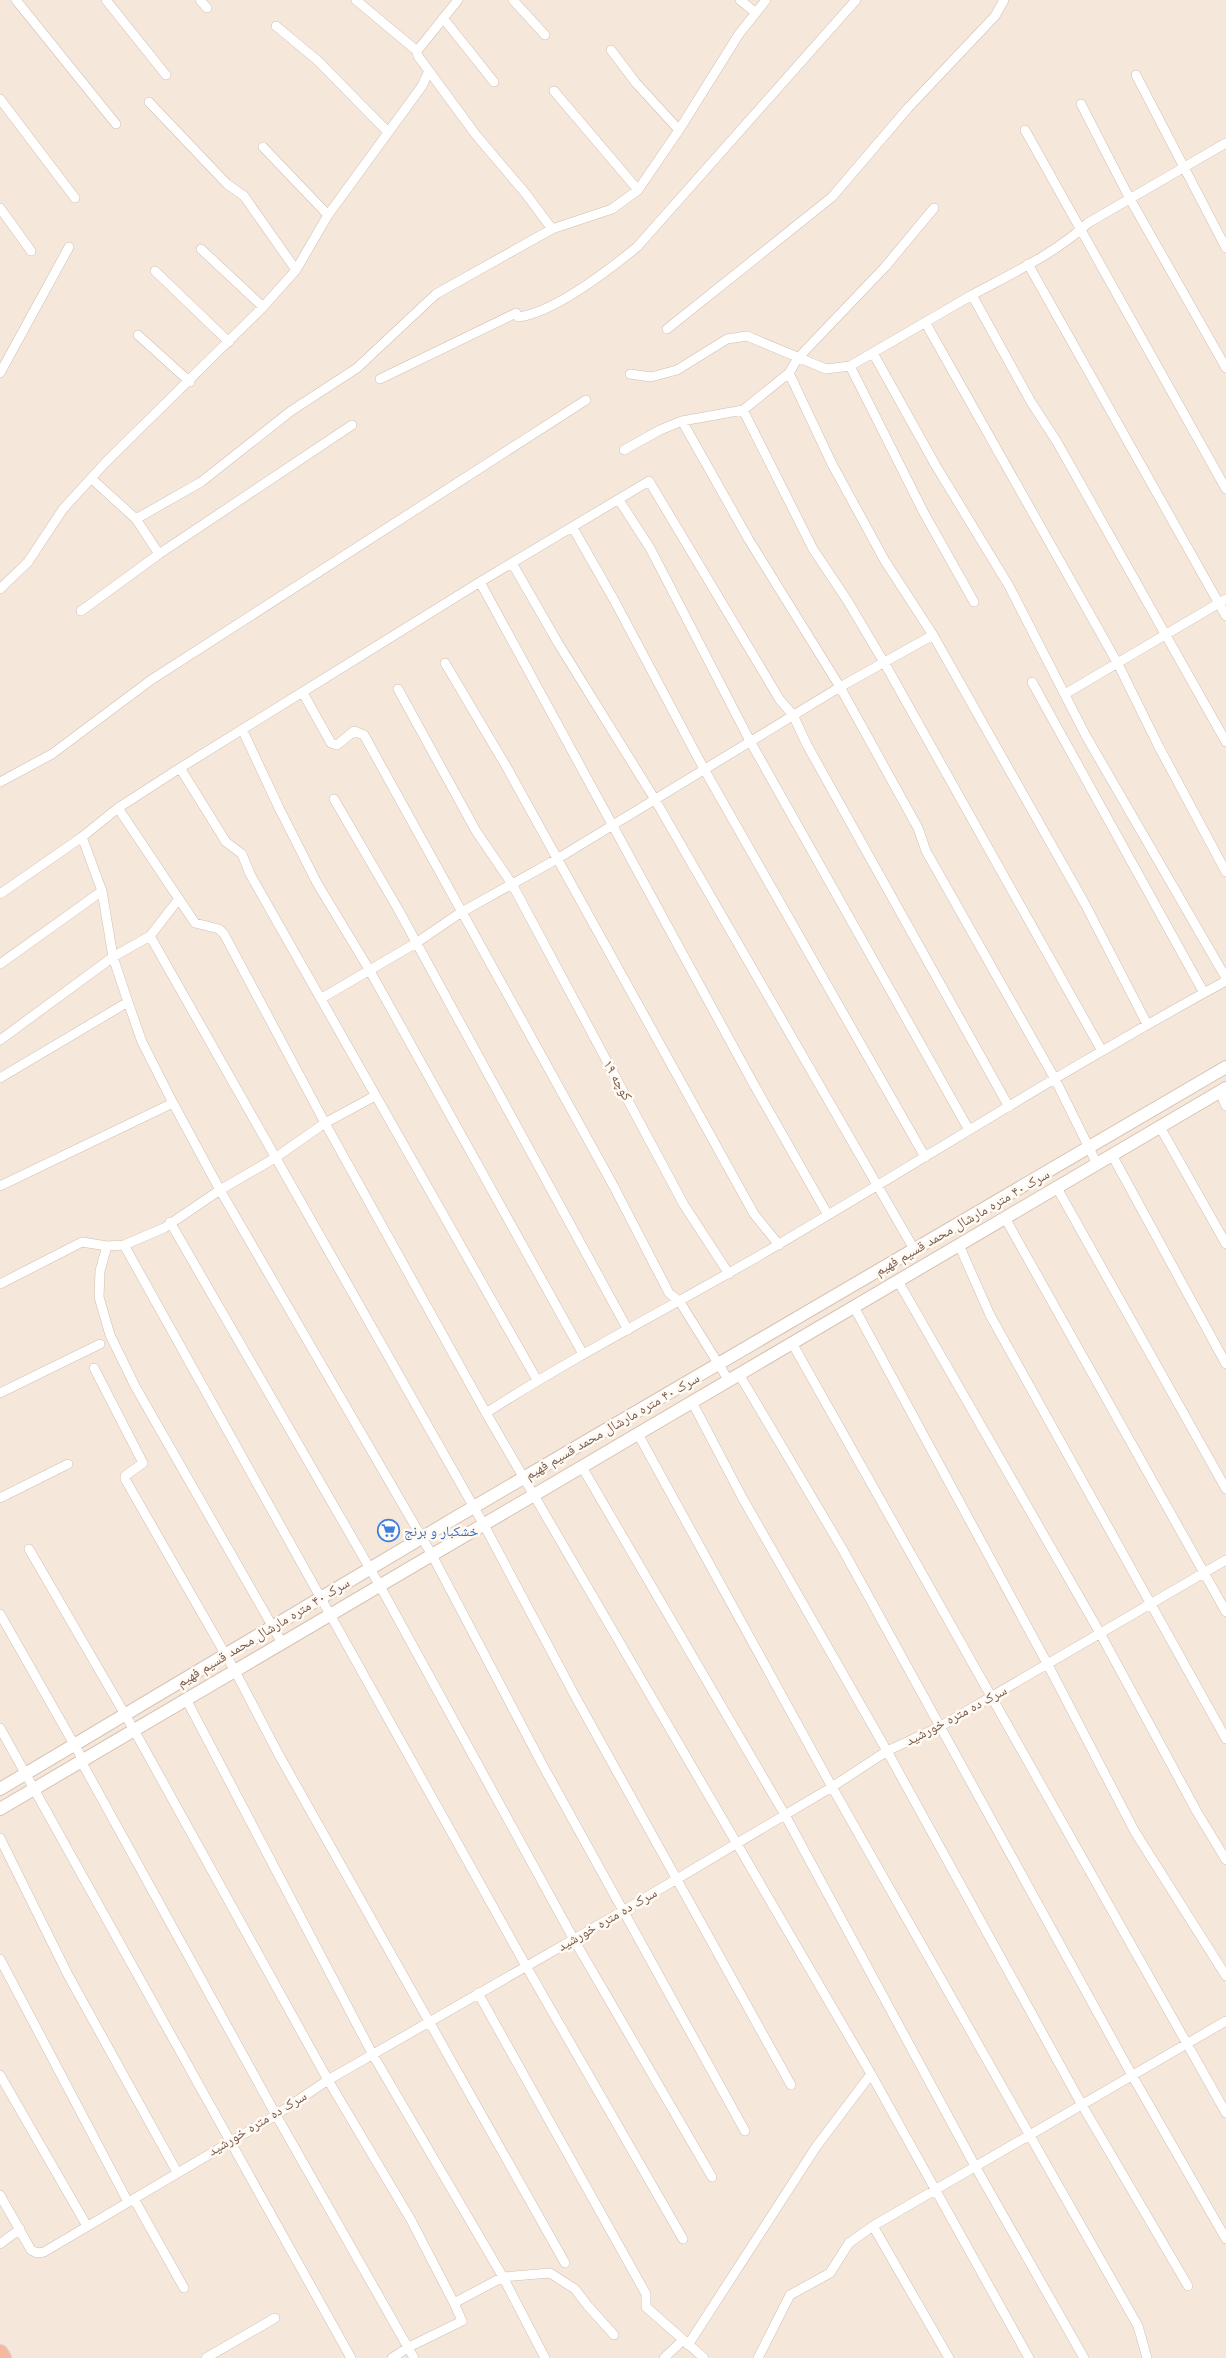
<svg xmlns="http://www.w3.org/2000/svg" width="1226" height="2358" font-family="Poppins,'Noto Naskh Arabic',sans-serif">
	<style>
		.residential { fill: #f5e8da }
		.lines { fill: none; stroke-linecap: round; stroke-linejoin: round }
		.street-casing { stroke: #d1beb0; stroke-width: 10 }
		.secondary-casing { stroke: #d6c0b0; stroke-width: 14 }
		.highway-casing { stroke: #dad1cd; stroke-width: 18 }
		.street { stroke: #fff; stroke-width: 9 }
		.secondary { stroke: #fff; stroke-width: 12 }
		.highway { stroke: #f7b7a3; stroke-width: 16 }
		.labels { text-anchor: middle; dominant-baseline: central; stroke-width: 5; stroke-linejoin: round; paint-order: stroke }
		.street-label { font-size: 14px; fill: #7a5c4d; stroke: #fffaf3 }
		.shop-label { font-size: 14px; fill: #366cbe; stroke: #fffaf3; text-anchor: start }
	</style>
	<rect width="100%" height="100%" fill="#fdf6ec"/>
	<path class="residential" d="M 0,0 L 1226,0 L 1226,2358 L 0,2358 Z"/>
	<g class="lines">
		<defs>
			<path id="street" d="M 16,0 L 116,124
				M 106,0 L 166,75
				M 200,0 L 207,8
				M 356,0 L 417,51
				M 513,0 L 545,35
				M 740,0 L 756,13
				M 443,18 L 494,82
				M 276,26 L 317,60 L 388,132
				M 611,50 L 636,83 L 679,130
				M 429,71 L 476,135 L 526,194 L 552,229
				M 1136,75 L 1226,248
				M 554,91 L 638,190
				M 0,99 L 75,198
				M 149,102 L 227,184 L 244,196 L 296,270
				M 1081,104 L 1130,199 L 1226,368
				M 1025,130 L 1226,489
				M 1226,143 L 1088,223 C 1056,253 1011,274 972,295 L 1031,402 L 1057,442 L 1226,742
				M 263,147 L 328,215
				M 0,208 L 31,251
				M 201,249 L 263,307
				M 1028,264 L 1226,616
				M 155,271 L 229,342
				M 925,322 L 1118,664 L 1159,747 L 1226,872
				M 667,329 L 832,197 L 908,108 L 995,16 L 1004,0
				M 138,335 L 190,382
				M 873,353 L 936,466 L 1009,586 L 1086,736 L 1226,978
				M 850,366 L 924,513 L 974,602
				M 0,373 L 69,247
				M 789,373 L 832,464 L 885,561 L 933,635 L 1085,904 L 1147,1024
				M 630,374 L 651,377 L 677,370 L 727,339 L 747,336 L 826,369 L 850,366 L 972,295
				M 380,379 L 516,313 L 518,317 C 553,313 610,269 637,247 L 856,0
				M 743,410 L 813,549 L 847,600 L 885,664 L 1102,1051
				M 682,421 L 749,540 L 840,687 L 918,828 L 926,851 L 1055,1079 L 1097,1164
				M 624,450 L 660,430 L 682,421 L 743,410 L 789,373 L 798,358 L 885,267 L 934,208
				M 92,479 L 136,519 L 201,482 L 291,411 L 357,368 L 436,294 L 552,229 L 612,209 L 638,190 L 679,130 L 739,34 L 766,0
				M 619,500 L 650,548 L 750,741 L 969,1130
				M 136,519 L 159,554
				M 573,528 L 614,600 L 704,769 L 925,1157
				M 512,563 L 558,643 L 654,798 L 914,1249
				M 480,582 L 753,1083 L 828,1215
				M 0,589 L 28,562 L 63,509 L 105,463 L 263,307 L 296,270 L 328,215 L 422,86 L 429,71 L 418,56 L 417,51 L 458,0
				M 81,611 L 159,554 L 352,425
				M 445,663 L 506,766 L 754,1214 L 779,1245
				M 1032,682 L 1204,993
				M 398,689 L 476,831 L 512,884 L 684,1205 L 729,1274
				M 303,693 L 331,743 L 337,745 L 354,731 L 364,735 L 613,1185 L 669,1293 L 680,1302 L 729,1381
				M 1065,694 L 1226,599
				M 242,729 L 279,808 L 317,883 L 370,971 L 583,1354
				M 180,768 L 226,842 L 242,854 L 250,874 L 537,1380
				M 0,782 L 52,754 L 151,680 L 586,400
				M 334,799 L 398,909 L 628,1330
				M 118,808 L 195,923 L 219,929 L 224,934 L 325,1123 L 486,1413 L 871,2074 L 1029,2358
				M 82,837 L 102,891 L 113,957 L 128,1002 L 142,1042 L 173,1103 L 220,1190 L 432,1555 L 542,1764 L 745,2131
				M 0,894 L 82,837 L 118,808 L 180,768 L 480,582 L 649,481 L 780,700 L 793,715 L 807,745 L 1009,1107
				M 150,936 L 484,1525 L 575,1696 L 791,2085
				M 0,964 L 102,891
				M 322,998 L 416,943 L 460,913 L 557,859 L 840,687 L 933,635
				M 0,1040 L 113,957 L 150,936 L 178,900
				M 0,1078 L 128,1002
				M 1220,1092 L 1226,1106
				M 1160,1127 L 1226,1244
				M 1112,1155 L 1226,1364
				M 0,1186 L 173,1103
				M 1057,1188 L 1226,1489
				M 1005,1218 L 1226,1612
				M 170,1222 L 380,1586 L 573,1938 L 712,2177
				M 124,1245 L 526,1966 L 683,2239
				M 959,1245 L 990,1315 L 1226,1739
				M 107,1246 L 100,1271 L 99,1297 L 110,1335 L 135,1386 L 282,1643
				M 898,1281 L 1100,1633 L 1197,1812 L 1226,1860
				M 0,1284 L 82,1242 L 107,1246 L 124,1245 L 164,1228 L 220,1190 L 275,1158 L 325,1123 L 375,1096
				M 854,1307 L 1048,1665 L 1135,1832 L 1226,1976
				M 792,1343 L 1226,2113
				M 94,1368 L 143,1463 L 125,1476 L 125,1479 L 235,1671 L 279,1755 L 565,2263
				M 739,1374 L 843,1550 L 1133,2077 L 1226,2239
				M 0,1393 L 100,1344
				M 692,1402 L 743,1499 L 887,1751 L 1082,2105 L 1188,2286
				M 486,1413 C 582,1351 683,1301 781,1243 C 929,1156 1075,1063 1226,981
				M 638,1434 L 832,1787 L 1138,2326 L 1147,2358
				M 582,1467 L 785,1815 L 975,2166 L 1084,2358
				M 0,1498 L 68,1464
				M 29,1549 L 134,1730 L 328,2080 L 411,2220 L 454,2303
				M 0,1614 L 83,1760
				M 186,1699 L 373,2055 L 503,2277 L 545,2358
				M 0,1728 L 351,2358
				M 81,1761 L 276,2115 L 414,2358
				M 0,1838 L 68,1975 L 177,2172
				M 0,1959 L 128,2202
				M 478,1993 L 646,2294 L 646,2307 L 704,2358
				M 0,2075 L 87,2226
				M 0,2195 L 31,2250 L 37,2253 L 44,2252 L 276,2115 L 328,2080 L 623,1911 L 832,1787 L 887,1751 L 941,1726 L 1226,1560
				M 134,2199 L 184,2288
				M 0,2244 L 20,2229
				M 688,2345 L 816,2147 L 871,2074
				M 206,2358 L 275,2318
				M 392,2358 L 409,2347 L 462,2321 L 454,2303 L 503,2277 L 550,2273 L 575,2289 L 588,2306 L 614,2335
				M 664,2358 L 682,2341
				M 758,2358 L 790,2295 L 830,2273 L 849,2243 L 873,2226
				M 949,2358 L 873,2226 L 1226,2021"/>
			<path id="secondary" d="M 0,1789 L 460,1515 L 1226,1067
				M 0,1809 L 1226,1088"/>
			<path id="highway" d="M 0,2353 L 3,2358"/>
		</defs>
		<use href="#street" class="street-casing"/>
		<use href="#secondary" class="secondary-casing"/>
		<use href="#highway" class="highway-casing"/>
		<use href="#street" class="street"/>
		<use href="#secondary" class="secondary"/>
		<use href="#highway" class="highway"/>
	</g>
	<defs>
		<symbol id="supermarket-ring" viewBox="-11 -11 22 22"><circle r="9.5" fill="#fffaf3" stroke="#3f7fe0" stroke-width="1.5"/><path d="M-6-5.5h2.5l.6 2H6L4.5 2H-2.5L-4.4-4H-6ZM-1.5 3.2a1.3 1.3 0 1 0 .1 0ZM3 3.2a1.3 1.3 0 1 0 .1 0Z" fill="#3f7fe0"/></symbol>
	</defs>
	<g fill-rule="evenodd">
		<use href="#supermarket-ring" x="376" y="1518" width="25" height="25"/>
	</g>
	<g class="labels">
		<g class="street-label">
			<text transform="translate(618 1080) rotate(61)">کوچه ۱۹</text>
			<text transform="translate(962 1222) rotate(-30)">سرک ۴۰ متره مارشال محمد قسیم فهیم</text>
			<text transform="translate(612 1426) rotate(-30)">سرک ۴۰ متره مارشال محمد قسیم فهیم</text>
			<text transform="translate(263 1632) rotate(-31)">سرک ۴۰ متره مارشال محمد قسیم فهیم</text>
			<text transform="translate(956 1715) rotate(-28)">سرک ده متره خورشید</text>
			<text transform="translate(607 1919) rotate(-30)">سرک ده متره خورشید</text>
			<text transform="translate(257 2123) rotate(-31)">سرک ده متره خورشید</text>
		</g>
		<g class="shop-label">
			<text x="404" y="1531">خشکبار و برنج</text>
		</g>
	</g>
</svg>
